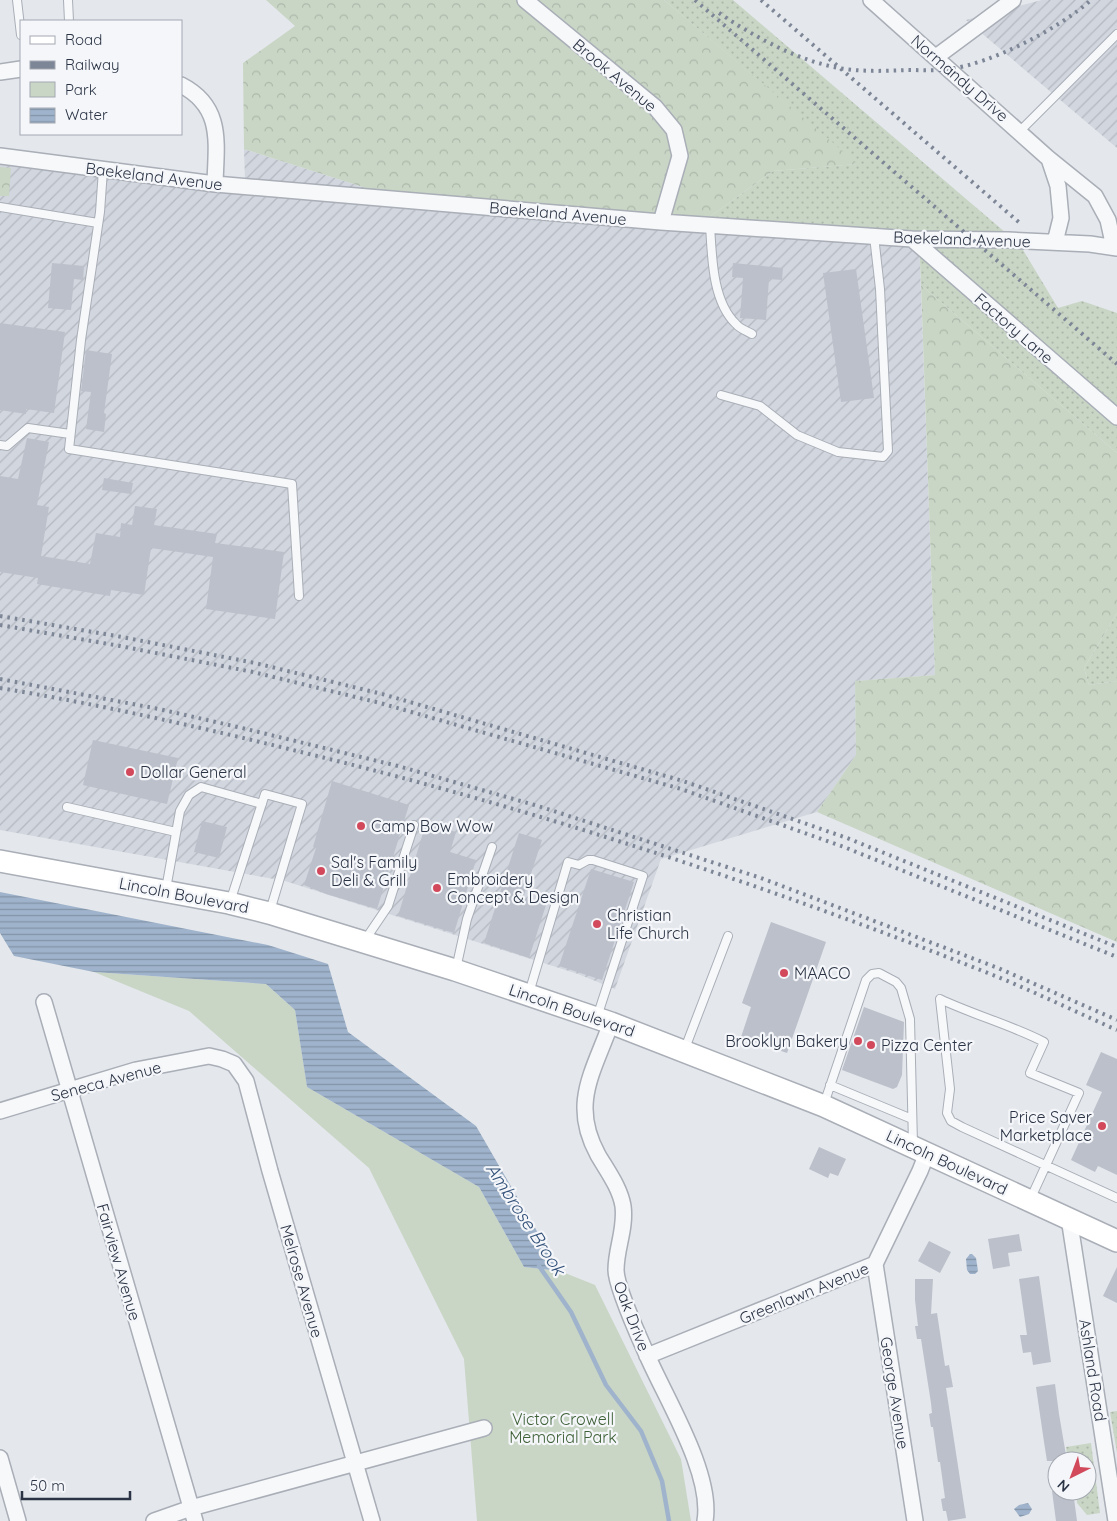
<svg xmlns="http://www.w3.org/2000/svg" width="1117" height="1521" font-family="Quicksand,sans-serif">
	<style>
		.industrial { fill: url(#industrial-furrows) }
		.grass { fill: url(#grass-dots) }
		.forest { fill: url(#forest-crowns) }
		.park { fill: #c9d6c5 }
		.water { fill: url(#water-rules) }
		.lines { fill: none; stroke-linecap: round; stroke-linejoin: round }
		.stream { stroke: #9fb4cc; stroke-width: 4.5 }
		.building { fill: #bbc0ca }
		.lane-casing { stroke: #a9aeb7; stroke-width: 10 }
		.street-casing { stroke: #a9aeb7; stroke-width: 18 }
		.secondary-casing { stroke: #a9aeb7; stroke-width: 24 }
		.lane { stroke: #f7f8fa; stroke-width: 8 }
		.street { stroke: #f7f8fa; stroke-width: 15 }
		.secondary { stroke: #fff; stroke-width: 21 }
		.rail { stroke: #7d8696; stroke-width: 4; stroke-dasharray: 2.5 5; stroke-linecap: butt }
		.poi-dot { fill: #d1495b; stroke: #f4f6f9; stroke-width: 2 }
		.labels { text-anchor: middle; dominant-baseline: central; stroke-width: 4.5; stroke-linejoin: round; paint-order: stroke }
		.street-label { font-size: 16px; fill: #2b3445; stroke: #f4f6f9 }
		.poi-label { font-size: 16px; fill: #2b3445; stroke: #f4f6f9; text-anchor: start }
		.park-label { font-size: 16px; fill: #3f6138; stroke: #f4f6f9 }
		.water-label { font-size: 18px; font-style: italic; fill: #34527a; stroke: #f4f6f9 }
	</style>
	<defs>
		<pattern id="industrial-furrows" width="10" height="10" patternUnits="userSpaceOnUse" patternTransform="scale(1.25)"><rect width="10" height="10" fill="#d2d6de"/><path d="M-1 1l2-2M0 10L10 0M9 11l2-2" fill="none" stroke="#b4b8c0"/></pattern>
		<pattern id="grass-dots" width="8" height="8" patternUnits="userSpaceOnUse" patternTransform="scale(1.25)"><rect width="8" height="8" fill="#c9d6c5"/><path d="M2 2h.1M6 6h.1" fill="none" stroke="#adb8ab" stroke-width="1.8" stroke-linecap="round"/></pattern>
		<pattern id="forest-crowns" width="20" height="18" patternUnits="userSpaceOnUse" patternTransform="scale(1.25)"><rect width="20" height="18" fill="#c9d6c5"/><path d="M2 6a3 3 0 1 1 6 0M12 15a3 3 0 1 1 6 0" fill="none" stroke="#adb8ab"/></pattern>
		<pattern id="water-rules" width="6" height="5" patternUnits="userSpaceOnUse" patternTransform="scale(1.25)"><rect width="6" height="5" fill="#9fb4cc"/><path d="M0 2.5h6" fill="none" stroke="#8293a7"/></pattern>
	</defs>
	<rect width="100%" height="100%" fill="#e4e7ec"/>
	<path class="industrial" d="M 1042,0 L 1117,0 L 1117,148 L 966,20 Z
		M 244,149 L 435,210 L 919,237 L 935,675 L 855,681 L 856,755 L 817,812 L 661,859 L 615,989 L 578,974 L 285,881 L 0,830 L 0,152 L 245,181 Z"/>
	<path class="grass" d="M 664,0 L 733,0 L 1020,245 L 1058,308 L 1082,301 L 1117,313 L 1117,453 L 921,285 L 919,237 L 704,221 L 773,171 L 857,164 Z
		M 1117,613 L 1117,681 L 1089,685 L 1084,668 Z
		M 1117,1411 L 1117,1453 L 1110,1412 Z
		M 1091,1443 L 1100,1513 L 1087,1515 L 1077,1503 L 1076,1491 L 1087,1491 L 1087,1461 L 1068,1461 L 1066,1447 Z"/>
	<path class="forest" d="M 266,0 L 664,0 L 858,164 L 773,171 L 704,221 L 435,210 L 244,149 L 243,63 L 295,26 Z
		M 0,167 L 11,168 L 9,196 L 0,196 Z
		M 921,285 L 1117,453 L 1117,613 L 1084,668 L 1089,685 L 1117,681 L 1117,942 L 817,812 L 856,755 L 855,681 L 935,675 Z"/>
	<path class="park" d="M 94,972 L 266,984 L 295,1010 L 307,1087 L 479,1187 L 524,1267 L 560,1271 L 595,1285 L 681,1459 L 691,1521 L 477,1521 L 464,1359 L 369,1168 L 189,1011 Z"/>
	<path class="water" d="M 0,892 L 268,945 L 328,964 L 348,1032 L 476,1126 L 560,1271 L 524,1267 L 479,1187 L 307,1087 L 295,1010 L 266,984 L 94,972 L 14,956 L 0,933 Z
		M 970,1254 L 972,1254 L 976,1258 L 978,1271 L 975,1274 L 970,1274 L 967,1270 L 966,1259 Z
		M 1028,1503 L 1032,1509 L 1029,1514 L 1020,1517 L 1014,1509 L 1019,1505 Z"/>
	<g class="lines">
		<path class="stream" d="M 539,1266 L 571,1312 L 606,1385 L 641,1431 L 662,1481 L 669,1521"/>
	</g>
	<path class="building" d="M 52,263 L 84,266 L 83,280 L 74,279 L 71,310 L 48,308 Z
		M 733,263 L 783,268 L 782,280 L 769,279 L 766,320 L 740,318 L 743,278 L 732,277 Z
		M 856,269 L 874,398 L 841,402 L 823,273 Z
		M 0,323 L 65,332 L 54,413 L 26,409 L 26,414 L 0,410 Z
		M 86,350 L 112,354 L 104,413 L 106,414 L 104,432 L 86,429 L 91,392 L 81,391 Z
		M 27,438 L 49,442 L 37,505 L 49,507 L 41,556 L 90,564 L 96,533 L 120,537 L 121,523 L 132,525 L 135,506 L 157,509 L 154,525 L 217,534 L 215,543 L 284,552 L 275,619 L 206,609 L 213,557 L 151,548 L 144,595 L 111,590 L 110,596 L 37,584 L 38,578 L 0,572 L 0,476 L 18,479 Z
		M 104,478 L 133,483 L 131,494 L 102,490 Z
		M 93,740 L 178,758 L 167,804 L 83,785 Z
		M 332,781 L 409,805 L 377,909 L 326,894 L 304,885 L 316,848 L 313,847 Z
		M 202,821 L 227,827 L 219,858 L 194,852 Z
		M 426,823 L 456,832 L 450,852 L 476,860 L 454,933 L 398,916 Z
		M 519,833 L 542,840 L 523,898 L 546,905 L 529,958 L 484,943 Z
		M 591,869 L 634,882 L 602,980 L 559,966 Z
		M 771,922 L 826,942 L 787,1053 L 741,1037 L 751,1007 L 742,1003 Z
		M 864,1007 L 904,1022 L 902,1075 L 897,1087 L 893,1089 L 842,1070 Z
		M 1101,1052 L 1117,1059 L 1117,1175 L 1098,1166 L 1095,1172 L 1071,1160 L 1102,1092 L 1086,1085 Z
		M 819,1147 L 846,1159 L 838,1176 L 830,1173 L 828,1178 L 809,1169 Z
		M 1019,1234 L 1022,1251 L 1008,1253 L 1010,1266 L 993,1269 L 988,1239 Z
		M 929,1241 L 951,1252 L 940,1273 L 918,1261 Z
		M 1117,1267 L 1117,1303 L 1103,1296 Z
		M 1039,1276 L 1051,1362 L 1033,1365 L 1031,1352 L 1023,1353 L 1020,1335 L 1027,1335 L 1019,1279 Z
		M 915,1279 L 933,1279 L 931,1314 L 937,1313 L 945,1366 L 949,1365 L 953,1387 L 946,1388 L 966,1518 L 948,1521 L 946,1511 L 943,1511 L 941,1499 L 945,1498 L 940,1462 L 938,1462 L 933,1427 L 931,1427 L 929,1414 L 932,1413 L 931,1403 L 921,1339 L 917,1339 L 915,1326 L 918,1326 L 915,1300 Z
		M 1055,1384 L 1059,1414 L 1067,1461 L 1047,1461 L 1044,1442 L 1036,1387 Z
		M 1052,1491 L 1073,1491 L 1077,1521 L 1056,1521 Z"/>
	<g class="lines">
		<defs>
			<path id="lane" d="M 17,0 L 21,35
				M 68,0 L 69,21
				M 1020,131 L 1117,34
				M 103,170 L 100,212 L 81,340 L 69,449 L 292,484 L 299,596
				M 0,207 L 98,223
				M 710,225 C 712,256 712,301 736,324 C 740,329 747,331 752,334
				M 721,395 L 760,406 L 797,435 L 838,452 L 883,457 L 888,451 L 880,289 L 874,236
				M 0,445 L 7,446 L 28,428 L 70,434
				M 67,807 L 176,832
				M 166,889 L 180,811 L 189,795 L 201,787 L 262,804
				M 230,902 L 265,794 L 302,804 L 270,911
				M 365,940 L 388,906 L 414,825
				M 456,969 L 467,919 L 492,847
				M 529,993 L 568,862 L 579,865 L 588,860 L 593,860 L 643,876 L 597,1017
				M 684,1051 L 728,936
				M 830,1085 L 912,1119
				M 824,1104 L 866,980 L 872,974 L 879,973 L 896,982 L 901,988 L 910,1019 L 913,1144
				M 1030,1200 L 1079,1093 L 1030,1073 L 1044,1042 C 1011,1025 974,1015 940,999 L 950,1089 L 947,1113 L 951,1121 L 962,1127 L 1117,1198"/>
			<path id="street" d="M 525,0 L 655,107 L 674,130 L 680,156 L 661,222
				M 871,0 L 1048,158 L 1095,196 L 1108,220 L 1114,247
				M 936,57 L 1013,0
				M 0,72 L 21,69
				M 181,85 C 224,107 216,144 215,184
				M 0,156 L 215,184 L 661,222 L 912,239 L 1008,240 L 1090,244 L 1117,248
				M 1049,159 L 1058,186 L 1061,218 L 1055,242
				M 912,239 L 1117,417
				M 44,1002 L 195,1521
				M 611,1023 C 593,1073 570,1104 598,1155 C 608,1172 620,1188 623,1206 C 626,1229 616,1248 616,1270 C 616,1287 639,1337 647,1355 C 666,1399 713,1474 705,1521
				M 0,1111 L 136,1070 L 209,1056 L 222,1059 L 234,1064 L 246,1081 L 270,1171 L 372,1521
				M 1069,1218 L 1116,1521
				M 875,1264 L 915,1521
				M 647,1356 L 875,1264 L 920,1171 L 927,1153
				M 0,1458 L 18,1521
				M 154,1521 L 191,1508 L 484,1428"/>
			<path id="secondary" d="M 0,861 L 229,903 L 269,913 L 455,970 L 611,1023 L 824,1106 L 1117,1241"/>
		</defs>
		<use href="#lane" class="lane-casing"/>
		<use href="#street" class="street-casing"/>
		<use href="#secondary" class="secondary-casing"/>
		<use href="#lane" class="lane"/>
		<use href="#street" class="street"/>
		<use href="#secondary" class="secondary"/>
		<path class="rail" d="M 695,0 L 1117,364
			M 761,0 L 1021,224
			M 719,13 C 755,37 796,60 839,68 C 861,72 885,71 907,70 C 921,70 935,71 949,69 C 991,64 1060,28 1091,0
			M 0,616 L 122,637 L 255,663 L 382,694 L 683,781 L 847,838 L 1117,947
			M 0,625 L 120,646 L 253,672 L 380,703 L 681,789 L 844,847 L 1117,957
			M 0,679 L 159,709 L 242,728 L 398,766 L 538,806 L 761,878 L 998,968 L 1117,1020
			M 0,688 C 103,705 204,728 305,753 C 539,810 769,886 993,975 C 1035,992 1076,1012 1117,1030"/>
	</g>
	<g class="poi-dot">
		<circle cx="130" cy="772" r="5"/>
		<circle cx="361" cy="826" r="5"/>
		<circle cx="321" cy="871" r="5"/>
		<circle cx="437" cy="888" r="5"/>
		<circle cx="597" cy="924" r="5"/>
		<circle cx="784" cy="973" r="5"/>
		<circle cx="858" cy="1041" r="5"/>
		<circle cx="871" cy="1045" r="5"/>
		<circle cx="1102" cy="1126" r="5"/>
	</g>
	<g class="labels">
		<g class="street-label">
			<text transform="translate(615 75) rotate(40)">Brook Avenue</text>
			<text transform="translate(960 78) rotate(41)">Normandy Drive</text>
			<text transform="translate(154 176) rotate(7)">Baekeland Avenue</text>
			<text transform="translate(558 213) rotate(5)">Baekeland Avenue</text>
			<text transform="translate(962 239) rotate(2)">Baekeland Avenue</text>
			<text transform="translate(1014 328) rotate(41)">Factory Lane</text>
			<text transform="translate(184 895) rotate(11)">Lincoln Boulevard</text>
			<text transform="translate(572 1010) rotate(19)">Lincoln Boulevard</text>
			<text transform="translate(106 1081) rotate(-15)">Seneca Avenue</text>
			<text transform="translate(947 1162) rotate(25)">Lincoln Boulevard</text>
			<text transform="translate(119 1262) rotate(74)">Fairview Avenue</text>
			<text transform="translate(302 1281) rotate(74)">Melrose Avenue</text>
			<text transform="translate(804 1293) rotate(-22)">Greenlawn Avenue</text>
			<text transform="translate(632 1316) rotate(69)">Oak Drive</text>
			<text transform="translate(1093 1370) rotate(81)">Ashland Road</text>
			<text transform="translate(895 1393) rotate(81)">George Avenue</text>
		</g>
		<g class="poi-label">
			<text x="140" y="772">Dollar General</text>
			<text x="371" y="826">Camp Bow Wow</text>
			<text x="331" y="862">Sal's Family<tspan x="331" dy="18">Deli &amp; Grill</tspan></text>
			<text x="447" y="879">Embroidery<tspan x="447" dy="18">Concept &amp; Design</tspan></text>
			<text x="607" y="915">Christian<tspan x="607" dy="18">Life Church</tspan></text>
			<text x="794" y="973">MAACO</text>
			<text x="848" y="1041" text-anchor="end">Brooklyn Bakery</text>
			<text x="881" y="1045">Pizza Center</text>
			<text x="1092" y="1117" text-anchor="end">Price Saver<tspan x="1092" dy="18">Marketplace</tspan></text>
		</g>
		<g class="park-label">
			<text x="563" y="1419">Victor Crowell<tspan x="563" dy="18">Memorial Park</tspan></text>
		</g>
		<g class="water-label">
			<text transform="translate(526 1219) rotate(57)">Ambrose Brook</text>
		</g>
	</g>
	<rect x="20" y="20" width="162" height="115" fill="#f4f6f9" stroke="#a4a8b1"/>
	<rect x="30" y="36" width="25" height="8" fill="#ffffff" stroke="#a4a8b1"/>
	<text x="65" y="45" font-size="15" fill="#2b3445">Road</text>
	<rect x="30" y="61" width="25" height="8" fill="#7d8696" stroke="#a4a8b1"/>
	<text x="65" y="70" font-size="15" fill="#2b3445">Railway</text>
	<rect x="30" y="82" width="25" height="15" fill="#c9d6c5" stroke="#a4a8b1"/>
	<text x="65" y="95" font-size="15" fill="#2b3445">Park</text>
	<rect x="30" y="108" width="25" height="15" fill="url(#water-rules)" stroke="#a4a8b1"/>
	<text x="65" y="120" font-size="15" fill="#2b3445">Water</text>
	<g transform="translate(1072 1476) rotate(222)"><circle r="24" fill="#f4f6f9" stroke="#a4a8b1"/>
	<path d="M0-4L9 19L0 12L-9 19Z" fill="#d1495b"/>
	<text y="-8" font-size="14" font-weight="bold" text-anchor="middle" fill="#2b3445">N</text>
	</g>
	<path d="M22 1491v8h108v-8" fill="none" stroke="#2b3445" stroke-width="2.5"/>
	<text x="30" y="1491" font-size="15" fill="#2b3445" stroke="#f4f6f9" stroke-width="4" paint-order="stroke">50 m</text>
</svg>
